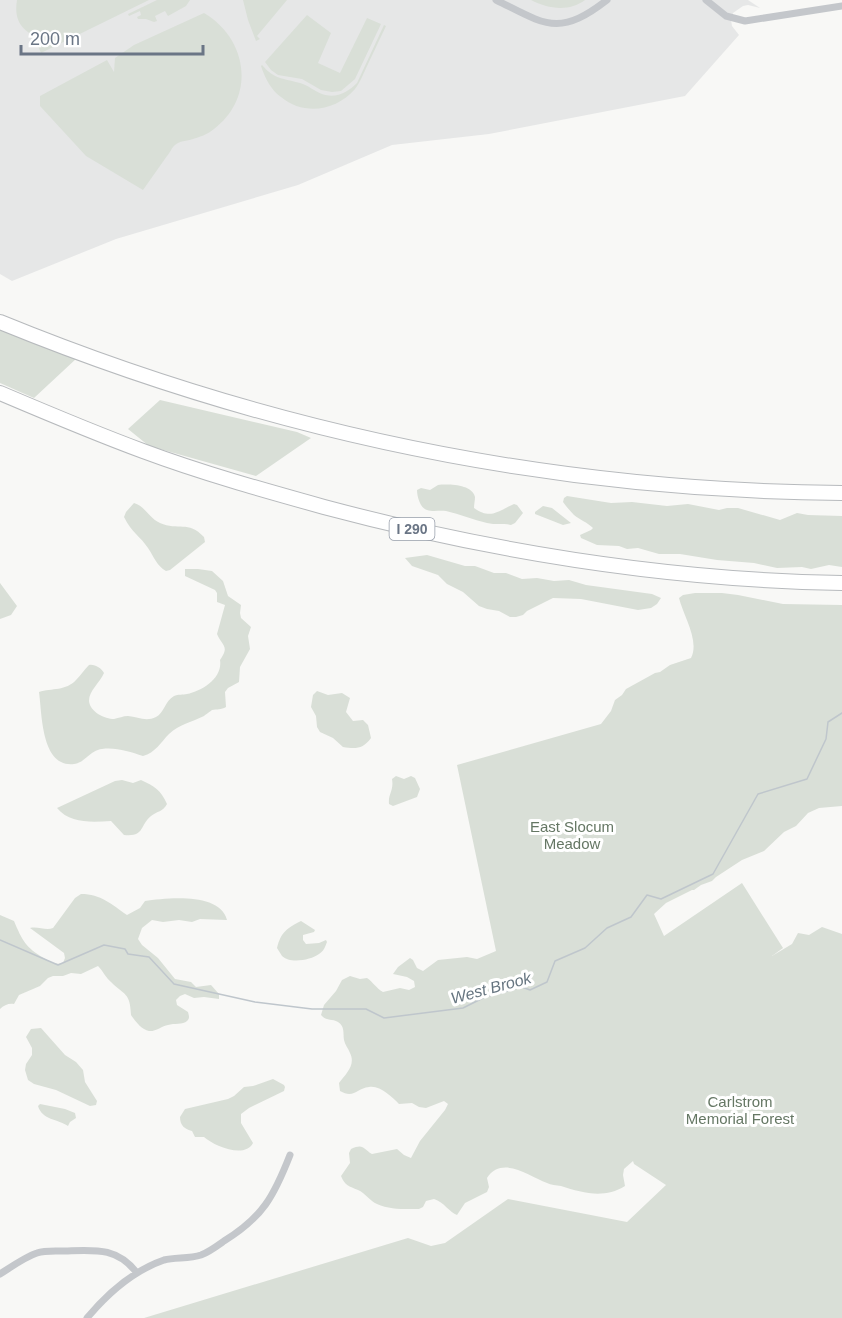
<svg xmlns="http://www.w3.org/2000/svg" width="842" height="1318" font-family="Arial,sans-serif">
	<style>
		.built { fill: #e6e7e7 }
		.green { fill: #d9dfd7 }
		.lines { fill: none; stroke-linecap: round; stroke-linejoin: round }
		.stream { stroke: #bfc6cc; stroke-width: 1.5 }
		.motorway-casing { stroke: #b7babd; stroke-width: 16 }
		.minor { stroke: #c4c7cb; stroke-width: 7 }
		.motorway { stroke: #fff; stroke-width: 14 }
		.labels { text-anchor: middle; dominant-baseline: central; stroke-width: 6; stroke-linejoin: round; paint-order: stroke }
		.shield { fill: #fff; stroke: #979eaa; stroke-width: 1.5 }
		.shield-label { font-size: 14px; font-weight: bold; fill: #6a7585 }
		.park-label { font-size: 15px; fill: #657764; stroke: #fff }
		.water-label { font-size: 16px; font-style: italic; fill: #667580; stroke: #fff }
	</style>
	<rect width="100%" height="100%" fill="#f8f8f6"/>
	<path class="built" d="M 0,0 L 748,0 L 760,8 L 748,5 L 743,6 L 733,13 L 731,20 L 732,26 L 739,35 L 685,96 L 489,134 L 392,145 L 298,185 L 116,239 L 12,281 L 0,274 Z"/>
	<path class="green" d="M 17,0 L 149,0 L 41,53 L 38,46 L 45,41 C 25,33 13,24 17,0 Z
		M 157,0 L 190,0 L 186,6 L 168,16 L 165,11 L 155,16 L 157,21 L 154,22 L 146,19 L 138,19 L 137,17 L 141,15 L 140,11 L 129,16 L 128,14 Z
		M 243,0 L 287,0 L 257,36 L 260,39 L 256,41 L 248,20 Z
		M 531,0 L 585,0 C 569,12 548,9 531,0 Z
		M 204,13 C 248,39 256,97 214,129 C 208,134 200,137 193,139 C 187,141 179,141 175,145 C 172,147 170,153 167,156 C 159,167 151,179 143,190 L 86,156 L 40,106 L 40,96 L 107,60 L 114,72 L 115,58 L 134,45 Z
		M 307,15 L 331,33 L 318,63 L 340,73 L 367,18 L 381,24 L 355,79 L 341,91 L 332,92 L 321,90 L 302,79 L 278,75 L 271,70 L 265,62 Z
		M 384,25 L 386,26 C 380,39 374,51 368,64 C 364,72 361,81 355,89 C 336,111 304,116 281,97 C 271,90 265,78 261,66 L 262,65 C 275,80 283,78 300,83 C 308,85 314,91 322,94 C 336,99 348,92 357,83 Z
		M 0,328 L 77,358 L 34,398 L 0,383 Z
		M 160,400 L 297,432 L 311,438 L 256,476 L 149,446 L 128,429 Z
		M 438,485 C 448,484 472,484 475,497 C 475,501 474,504 474,508 C 491,520 498,511 514,504 L 517,505 L 523,513 L 515,523 L 511,525 C 503,523 495,525 487,523 C 473,520 460,514 446,511 C 440,510 433,512 427,510 C 420,508 417,496 417,490 L 421,488 L 430,490 Z
		M 567,496 L 611,503 L 632,502 L 667,506 L 688,504 L 719,510 L 727,508 L 738,508 L 780,520 L 797,513 L 808,515 L 842,516 L 842,567 L 829,565 L 811,569 L 802,567 L 777,568 L 754,563 L 717,560 L 680,554 L 659,554 L 638,548 L 627,549 L 619,546 L 597,545 L 581,538 L 580,535 L 591,530 L 593,528 C 587,522 580,520 574,515 C 570,511 566,506 563,502 L 564,498 Z
		M 134,503 C 145,506 149,518 160,523 C 178,531 188,520 204,537 L 205,542 L 170,570 L 166,571 C 157,566 154,557 148,548 C 140,536 132,533 124,517 L 126,512 Z
		M 543,506 L 552,508 L 571,523 L 563,525 L 535,514 L 535,512 Z
		M 427,555 L 465,566 L 475,566 L 494,573 L 506,573 L 522,579 L 537,578 L 554,581 L 569,580 L 586,585 L 652,594 L 661,598 L 657,604 L 651,608 L 638,610 L 581,599 L 553,598 L 527,611 L 523,615 L 516,617 L 510,617 L 499,611 L 487,609 L 479,606 L 463,592 L 447,584 L 438,575 L 412,566 L 405,558 Z
		M 185,569 L 198,569 L 212,571 L 223,581 L 228,596 L 241,605 L 240,613 L 241,618 L 251,627 L 248,636 L 250,649 L 240,667 L 239,682 L 228,688 L 225,692 L 226,707 C 221,710 217,709 212,710 C 211,711 205,715 204,716 C 192,722 180,724 169,734 C 161,742 155,753 143,756 C 130,752 116,747 102,749 C 90,750 85,763 74,764 C 41,768 42,713 39,692 C 52,688 66,691 76,680 C 81,675 84,670 89,665 C 95,664 101,668 104,673 C 100,683 89,690 89,701 C 90,712 105,719 114,719 C 119,718 123,716 128,716 C 138,717 146,722 156,717 C 164,713 165,701 174,696 C 178,694 183,695 187,694 C 202,691 223,678 220,660 C 230,646 222,646 217,634 L 225,605 L 217,602 L 217,593 L 215,590 L 185,576 Z
		M 0,583 L 17,606 L 11,615 L 0,619 Z
		M 695,593 L 722,593 L 738,595 L 783,604 L 842,605 L 842,806 L 819,808 L 808,813 L 796,826 L 784,832 L 764,851 L 742,860 L 716,877 L 712,881 L 701,885 L 694,890 L 692,890 L 666,903 L 654,914 L 664,936 L 742,883 L 783,948 L 772,956 L 792,944 L 798,933 L 809,935 L 822,927 L 842,934 L 842,1318 L 144,1318 L 408,1238 L 431,1246 L 445,1243 L 508,1199 L 627,1222 L 666,1185 L 634,1164 L 633,1161 L 624,1169 L 623,1175 L 625,1186 C 604,1199 583,1193 561,1186 C 556,1185 551,1185 547,1183 C 529,1176 502,1155 487,1178 L 489,1187 L 487,1192 L 465,1203 L 457,1215 C 450,1213 444,1202 434,1199 L 426,1201 L 423,1207 L 419,1209 C 406,1209 390,1210 377,1204 C 370,1201 365,1193 358,1190 C 349,1186 345,1186 341,1176 L 350,1163 L 349,1153 L 351,1149 C 364,1143 363,1149 372,1154 L 397,1149 L 404,1155 L 411,1158 L 420,1141 L 445,1110 L 448,1104 L 444,1101 L 426,1108 L 419,1107 L 412,1103 L 399,1104 C 392,1097 380,1085 369,1087 C 357,1088 354,1099 340,1091 L 339,1083 C 346,1074 356,1065 350,1053 C 348,1048 345,1045 344,1040 C 343,1034 345,1026 338,1022 C 332,1018 327,1022 321,1015 L 324,1005 L 336,991 L 342,980 L 350,976 L 360,979 L 367,978 C 373,982 376,988 383,992 L 400,988 L 409,990 L 415,987 L 414,981 L 407,977 L 393,974 L 398,967 L 410,958 L 413,960 L 417,968 L 423,971 L 438,960 L 467,957 L 477,959 L 496,951 L 457,765 L 601,724 L 611,711 L 615,700 L 622,695 L 626,689 L 655,673 L 660,672 L 670,665 L 691,658 C 700,641 683,615 679,598 L 683,595 Z
		M 317,691 L 328,695 L 342,693 L 350,698 L 346,712 L 353,721 L 363,720 L 368,725 L 371,738 C 363,749 356,749 343,747 L 333,738 L 320,732 L 317,727 L 316,716 L 311,707 L 313,695 Z
		M 396,776 L 404,779 L 411,776 L 415,778 L 420,789 L 417,797 L 393,806 L 389,804 C 388,793 394,791 392,779 Z
		M 122,780 L 133,783 L 141,780 C 154,786 161,790 167,804 C 163,812 157,811 151,816 C 139,826 145,837 124,835 L 111,821 C 92,822 70,824 57,808 L 115,781 Z
		M 81,894 C 101,894 111,904 127,915 L 140,908 L 145,901 C 167,898 220,892 227,920 L 200,919 L 192,922 L 179,920 L 163,922 L 152,920 L 142,928 L 138,939 L 142,945 L 158,958 L 175,979 L 191,982 L 196,987 L 211,985 L 219,994 L 219,999 L 204,997 L 194,998 L 185,994 L 180,996 L 176,1000 L 177,1005 L 188,1012 C 189,1016 190,1018 187,1021 C 183,1025 174,1023 168,1025 C 162,1026 155,1032 149,1031 C 142,1030 135,1021 131,1015 C 130,992 125,996 111,982 C 106,978 103,971 98,966 L 81,974 L 71,973 L 63,976 L 53,976 L 48,978 L 40,986 L 19,995 L 14,1004 C 9,1003 4,1005 0,1009 L 0,915 L 14,921 C 22,940 26,948 44,958 C 51,962 55,965 63,963 L 65,958 L 64,953 L 30,928 C 38,926 46,931 53,928 L 75,898 Z
		M 301,921 L 315,930 L 314,932 L 303,935 L 303,940 L 306,944 L 319,943 L 326,940 L 327,942 C 325,947 324,951 319,954 C 311,960 290,964 282,956 C 281,954 278,950 277,948 C 281,932 287,928 301,921 Z
		M 41,1028 L 65,1055 L 76,1062 L 83,1070 L 85,1082 L 97,1101 L 96,1105 L 90,1106 L 56,1090 L 34,1084 L 28,1080 L 25,1070 L 26,1064 L 32,1055 L 32,1048 L 26,1037 L 31,1029 Z
		M 273,1079 L 284,1085 L 285,1087 L 284,1091 L 249,1108 L 241,1114 L 241,1123 L 253,1143 C 245,1159 214,1146 204,1137 L 195,1137 L 192,1131 C 185,1129 180,1126 180,1117 L 185,1109 L 228,1099 L 234,1096 L 244,1087 L 253,1086 Z
		M 40,1104 L 65,1109 L 75,1113 L 76,1118 L 70,1122 L 68,1126 C 58,1119 42,1120 38,1106 Z"/>
	<g class="lines">
		<path class="stream" d="M 0,940 L 58,965 L 104,945 L 125,949 L 128,954 L 149,957 L 174,984 L 255,1002 L 312,1009 L 366,1009 L 384,1018 L 463,1008 L 485,997 L 522,987 L 530,990 L 547,982 L 555,961 L 585,948 L 607,928 L 631,917 L 647,895 L 661,899 L 713,874 L 758,794 L 807,779 L 826,739 L 828,722 L 842,713"/>
		<defs>
			<path id="motorway" d="M 0,322 C 269,432 552,491 842,493
				M 0,393 C 47,413 94,433 143,451 C 202,473 263,490 324,507 C 493,552 667,580 842,583"/>
		</defs>
		<use href="#motorway" class="motorway-casing"/>
		<path class="minor" d="M 496,0 C 545,24 558,38 607,0
			M 706,0 L 726,16 L 745,21 L 842,6
			M 0,1274 C 11,1267 25,1257 37,1253 C 45,1250 56,1251 65,1251 C 95,1250 117,1247 137,1273
			M 87,1318 C 108,1293 132,1271 164,1260 C 175,1257 189,1259 201,1255 C 209,1252 217,1246 224,1241 C 263,1217 274,1196 290,1155"/>
		<use href="#motorway" class="motorway"/>
	</g>
	<g class="labels">
		<rect class="shield" x="389.5" y="518" width="45" height="22" rx="4.5"/>
		<g class="shield-label">
			<text x="412" y="529">I 290</text>
		</g>
		<g class="park-label">
			<text x="572" y="826">East Slocum<tspan x="572" dy="17">Meadow</tspan></text>
			<text x="740" y="1101">Carlstrom<tspan x="740" dy="17">Memorial Forest</tspan></text>
		</g>
		<g class="water-label">
			<text transform="translate(491 988) rotate(-15)">West Brook</text>
		</g>
	</g>
	<path d="M21 45v9h182v-9" fill="none" stroke="#6a7585" stroke-width="3"/>
	<text x="30" y="45" font-size="18" fill="#6a7585" stroke="#ffffff" stroke-width="4.5" paint-order="stroke">200 m</text>
</svg>
